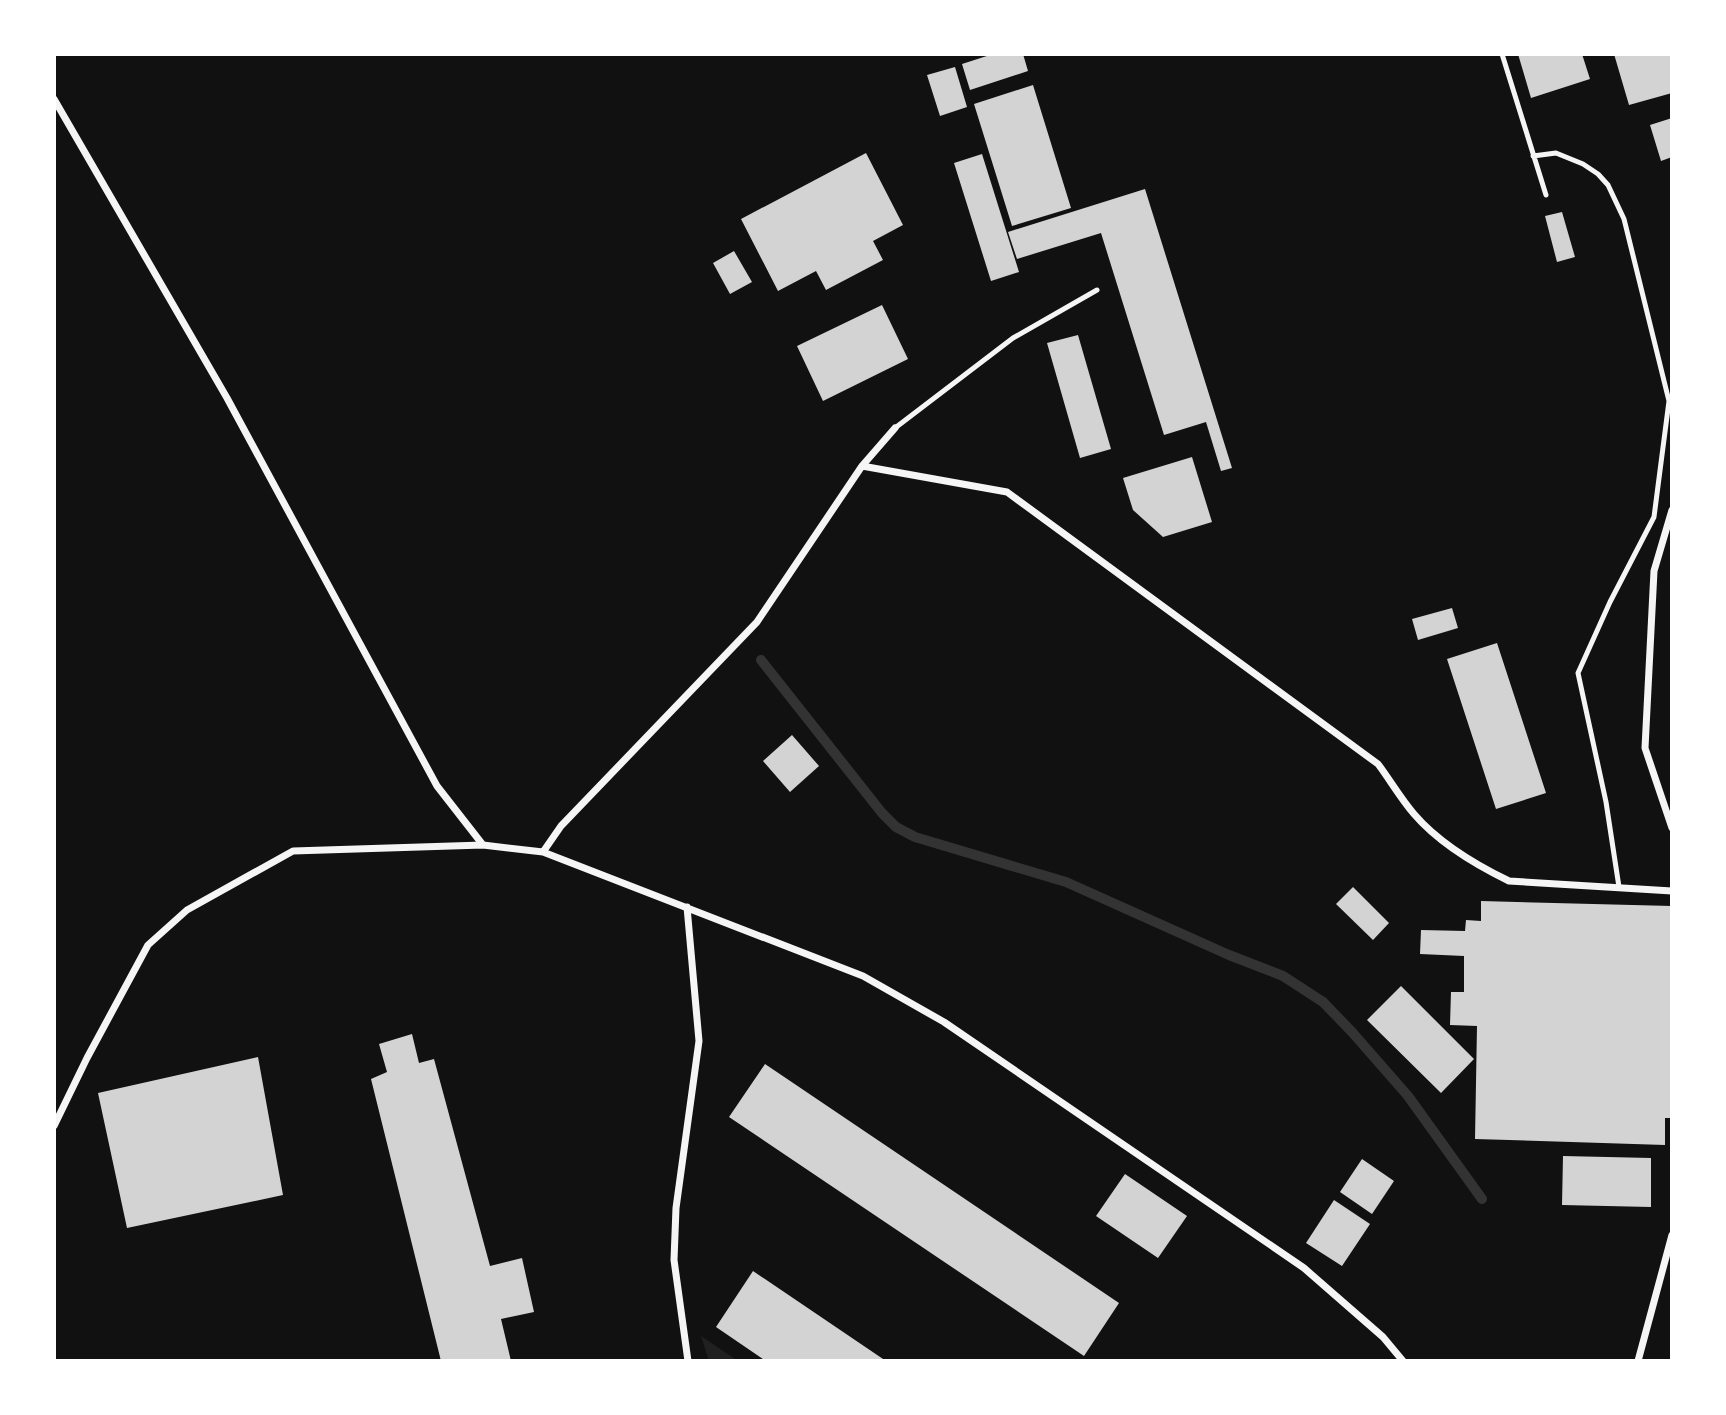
<svg xmlns="http://www.w3.org/2000/svg" width="1726" height="1415" font-family="'Roboto Condensed',sans-serif">
	<style>
		.green { fill: #202020 }
		.lines { fill: none; stroke-linecap: round; stroke-linejoin: round }
		.stream { stroke: #333; stroke-width: 10 }
		.building { fill: #d3d3d3 }
		.service { stroke: #f5f5f5; stroke-width: 5 }
		.minor { stroke: #f5f5f5; stroke-width: 7 }
	</style>
	<rect width="100%" height="100%" fill="#111"/>
	<path class="green" d="M 701,1336 L 738,1361 L 709,1361 Z"/>
	<g class="lines">
		<path class="stream" d="M 761,660 L 882,813 L 896,827 L 915,837 L 1066,882 L 1229,955 L 1283,976 L 1323,1002 L 1352,1032 L 1408,1096 L 1482,1199"/>
	</g>
	<path class="building" d="M 993,54 L 1023,54 L 1028,71 L 970,90 L 962,64 Z
		M 1518,54 L 1582,54 L 1590,79 L 1531,98 Z
		M 1614,54 L 1672,54 L 1672,93 L 1629,105 Z
		M 955,67 L 967,107 L 940,116 L 927,75 Z
		M 1033,85 L 1071,208 L 1012,226 L 974,104 Z
		M 1672,118 L 1672,157 L 1661,161 L 1650,125 Z
		M 866,153 L 903,225 L 873,241 L 883,260 L 826,290 L 816,271 L 778,291 L 741,219 Z
		M 982,154 L 1019,272 L 991,281 L 954,163 Z
		M 1145,189 L 1232,468 L 1221,471 L 1206,422 L 1164,435 L 1101,233 L 1017,259 L 1008,232 Z
		M 1562,212 L 1575,257 L 1557,262 L 1545,216 Z
		M 734,251 L 752,282 L 730,294 L 713,263 Z
		M 882,305 L 908,359 L 823,401 L 797,346 Z
		M 1078,335 L 1111,449 L 1080,458 L 1047,343 Z
		M 1192,457 L 1212,522 L 1163,537 L 1133,510 L 1123,478 Z
		M 1452,608 L 1458,628 L 1418,640 L 1412,619 Z
		M 1497,643 L 1546,793 L 1496,809 L 1447,659 Z
		M 792,735 L 819,766 L 790,792 L 763,761 Z
		M 1353,887 L 1389,923 L 1373,940 L 1336,904 Z
		M 1481,901 L 1672,906 L 1672,1118 L 1665,1118 L 1665,1145 L 1475,1139 L 1477,1026 L 1450,1025 L 1451,992 L 1464,992 L 1464,956 L 1420,954 L 1421,930 L 1465,931 L 1466,920 L 1481,921 Z
		M 1401,986 L 1474,1059 L 1441,1093 L 1367,1020 Z
		M 412,1034 L 419,1063 L 434,1059 L 490,1266 L 522,1258 L 534,1312 L 501,1319 L 511,1361 L 441,1361 L 371,1079 L 387,1072 L 379,1044 Z
		M 258,1057 L 283,1195 L 127,1228 L 98,1093 Z
		M 765,1064 L 1119,1303 L 1084,1356 L 729,1117 Z
		M 1563,1156 L 1651,1158 L 1651,1207 L 1562,1205 Z
		M 1362,1159 L 1394,1181 L 1372,1214 L 1340,1192 Z
		M 1125,1174 L 1187,1216 L 1158,1258 L 1096,1216 Z
		M 1334,1200 L 1370,1224 L 1342,1266 L 1306,1243 Z
		M 753,1271 L 886,1361 L 766,1361 L 716,1327 Z"/>
	<g class="lines">
		<path class="service" d="M 1502,54 L 1546,195
			M 1533,156 L 1556,153 L 1583,164 L 1598,174 L 1608,185 L 1624,219 L 1669,401 L 1654,517 L 1610,602 L 1578,673 L 1606,802 L 1619,887
			M 895,428 L 1013,338 L 1097,290"/>
		<path class="minor" d="M 54,99 L 227,398 L 437,786 L 483,845
			M 862,466 L 1007,492 L 1378,764 C 1390,780 1401,799 1414,814 C 1438,842 1476,865 1509,881 L 1672,891
			M 1672,510 L 1654,571 L 1645,748 L 1672,828
			M 543,852 L 561,826 L 757,622 L 862,466 L 895,428
			M 687,907 L 699,1041 L 676,1208 L 674,1260 L 688,1361
			M 54,1126 L 87,1058 L 148,945 L 187,910 L 293,851 L 483,845 L 543,852 L 863,976 L 944,1022 L 1304,1268 L 1383,1337 L 1403,1361
			M 1638,1361 L 1672,1235"/>
	</g>
	<rect width="1726" height="1415" fill="none" stroke="#ffffff" stroke-width="112"/>
</svg>
